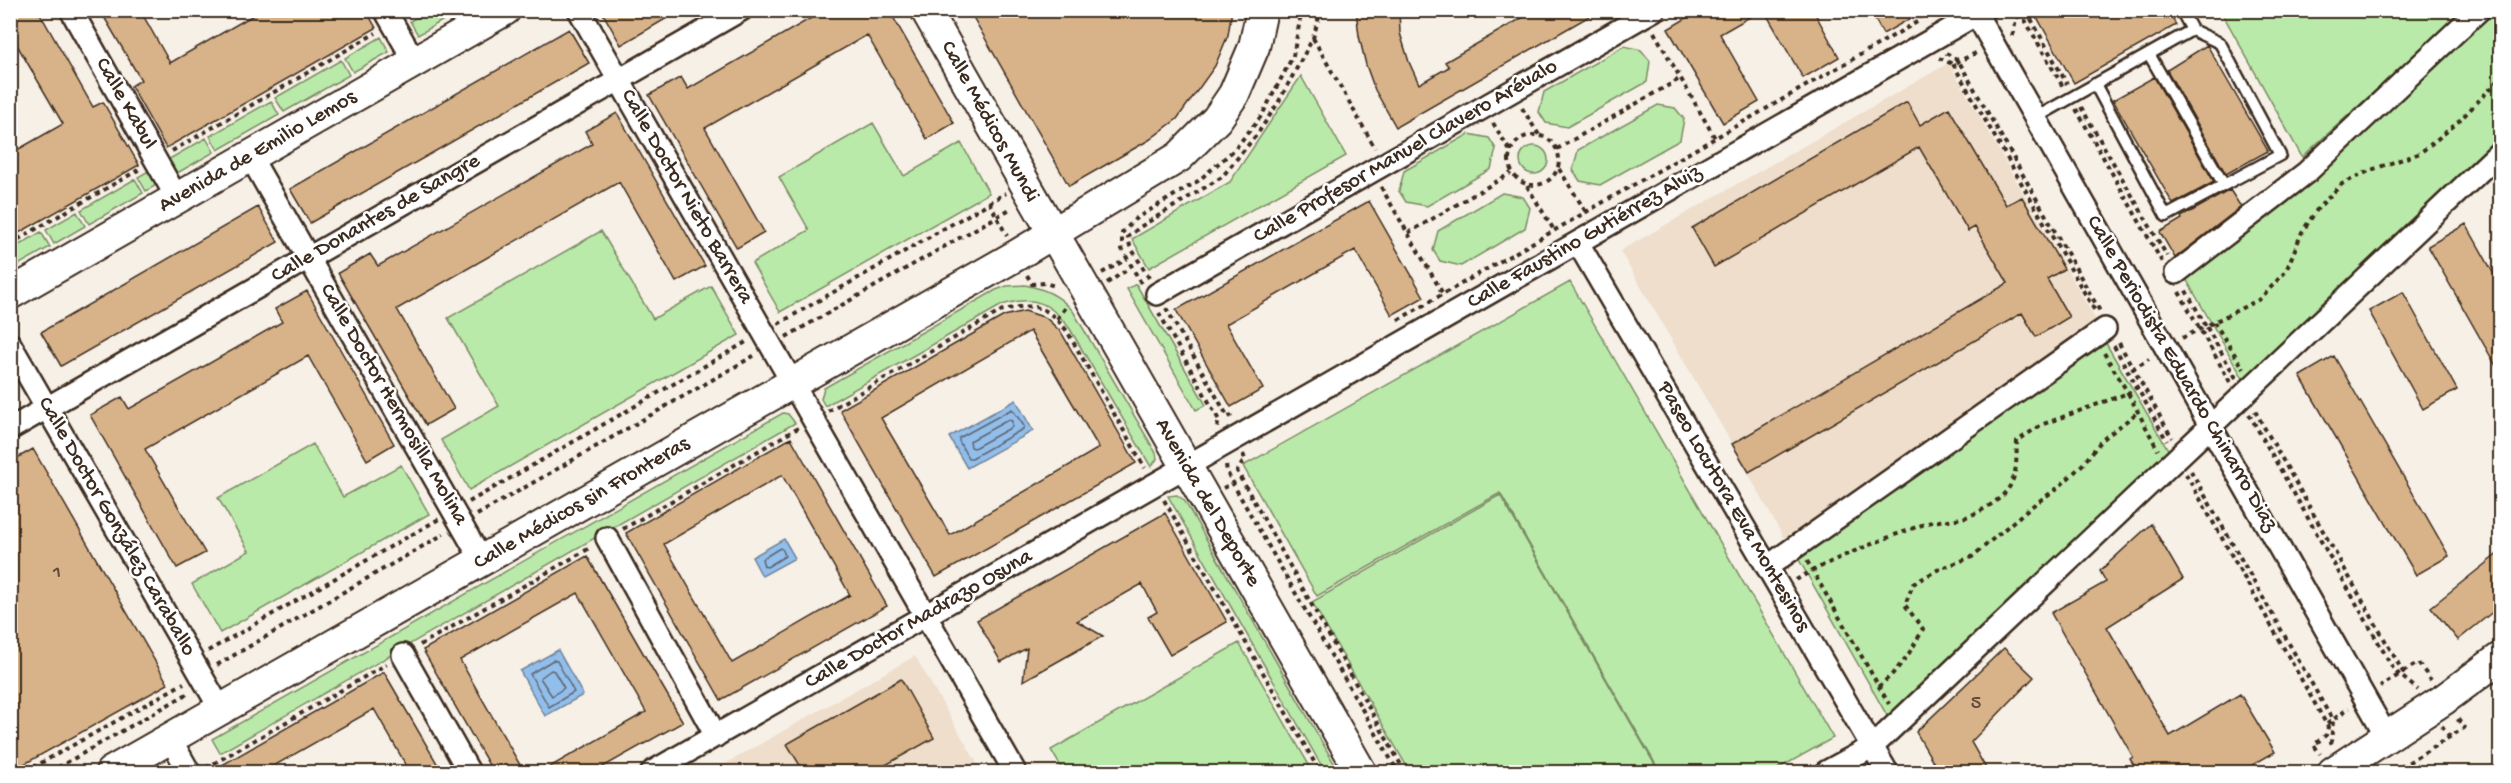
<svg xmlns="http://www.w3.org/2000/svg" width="2511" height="783" font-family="'Gochi Hand',sans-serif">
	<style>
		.built { fill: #eedecb }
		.green { fill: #baeaa9; stroke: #7a8a64; stroke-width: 1.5 }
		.water { fill: #92beeb; stroke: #6f8399; stroke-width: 1.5 }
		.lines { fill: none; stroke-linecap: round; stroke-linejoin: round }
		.shore { stroke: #5e6570; stroke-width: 1.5 }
		.building { fill: #d8b389; stroke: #3b2a1e; stroke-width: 1.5; fill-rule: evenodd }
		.lane-casing { stroke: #3b2a1e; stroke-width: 15 }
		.street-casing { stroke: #3b2a1e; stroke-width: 26 }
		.secondary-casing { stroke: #3b2a1e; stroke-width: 34 }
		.path { stroke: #3b2a1e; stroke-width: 4; stroke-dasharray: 4.5 4.5; stroke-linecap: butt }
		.lane { stroke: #fff; stroke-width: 10 }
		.street { stroke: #fff; stroke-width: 21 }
		.secondary { stroke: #fff; stroke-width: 30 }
		.labels { text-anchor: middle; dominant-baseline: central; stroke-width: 5; stroke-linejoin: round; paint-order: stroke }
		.number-label { font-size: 20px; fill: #624c39 }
		.street-label { font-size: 22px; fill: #3b2a1e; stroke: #fff }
	</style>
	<rect width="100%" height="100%" fill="#f7f0e7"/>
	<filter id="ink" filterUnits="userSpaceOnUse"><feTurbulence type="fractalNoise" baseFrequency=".0167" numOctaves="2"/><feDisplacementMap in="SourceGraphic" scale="12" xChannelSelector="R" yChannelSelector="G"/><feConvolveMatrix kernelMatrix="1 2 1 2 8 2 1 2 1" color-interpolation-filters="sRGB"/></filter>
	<g filter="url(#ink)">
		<path class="built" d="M 1949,63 L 2098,324 L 1787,544 L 1732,444 L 1620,251 Z
			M 915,656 L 982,772 L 711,772 Z"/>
		<path class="green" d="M 2457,10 L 2459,15 L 2302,157 L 2221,11 Z
			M 459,11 L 418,35 L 410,21 L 428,11 Z
			M 2489,11 L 2500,11 L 2500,136 L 2244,380 L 2185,277 L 2366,125 Z
			M 381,37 L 389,52 L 353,72 L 345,58 Z
			M 1624,46 L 1641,50 L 1650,61 L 1647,82 L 1567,127 L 1546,123 L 1539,112 L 1544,92 Z
			M 341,60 L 349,75 L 284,112 L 275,98 Z
			M 1301,76 L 1346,156 L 1149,268 L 1132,239 L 1230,182 Z
			M 271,101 L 279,115 L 218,150 L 210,136 Z
			M 1658,105 L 1675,108 L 1684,119 L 1680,140 L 1600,185 L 1580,181 L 1573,170 L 1578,150 Z
			M 873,123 L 904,176 L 961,143 L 989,193 L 780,312 L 752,263 L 809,230 L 779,177 Z
			M 1469,134 L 1489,138 L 1496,149 L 1491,169 L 1427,206 L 1406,202 L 1399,191 L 1404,171 Z
			M 206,138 L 214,152 L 146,191 L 138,177 Z
			M1520 160a14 14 0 1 1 28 0a14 14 0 1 1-28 0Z
			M 135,179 L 143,193 L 89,224 L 81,210 Z
			M 1502,193 L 1523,197 L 1530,208 L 1525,228 L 1461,266 L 1440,261 L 1433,250 L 1438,231 Z
			M 77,212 L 85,226 L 54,244 L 46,230 Z
			M 601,231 L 653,319 L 711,286 L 739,335 L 469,490 L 441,440 L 499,406 L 448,318 Z
			M 41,232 L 50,247 L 11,269 L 11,250 Z
			M 1570,282 L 1833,738 L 1772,772 L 1660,772 L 1500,493 L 1317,596 L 1243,466 Z
			M 1136,284 L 1206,405 L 1196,410 L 1127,289 Z
			M 1025,285 C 1045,289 1059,295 1073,311 L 1156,453 L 1157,459 L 1151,467 L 1070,329 C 1050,302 1034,295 1002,305 L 825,406 L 821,399 L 824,388 L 996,290 L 1007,286 Z
			M 2104,340 L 2169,451 L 1889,719 L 1798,558 Z
			M 783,413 L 788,414 L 795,423 L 220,753 L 212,739 Z
			M 313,444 L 343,497 L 401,465 L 429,514 L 220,633 L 192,584 L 249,551 L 218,498 Z
			M 1177,495 L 1184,500 L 1339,772 L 1325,772 L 1168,496 Z
			M 1500,495 L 1659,772 L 1410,772 L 1312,602 Z
			M 1239,643 L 1313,772 L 1064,772 L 1051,750 Z"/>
		<path class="water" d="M 1016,400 L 1033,431 L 967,468 L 949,437 Z
			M 784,539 L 795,558 L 762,576 L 752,557 Z
			M 558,650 L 583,695 L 545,716 L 520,671 Z"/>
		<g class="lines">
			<path class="shore" d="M 1012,409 L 1024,426 L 1023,429 L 972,458 L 968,458 L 959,441 L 959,438 Z
				M 1008,420 L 1012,421 L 1012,427 L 974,448 L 971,447 L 970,441 Z
				M 780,548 L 783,550 L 785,556 L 767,567 L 764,566 L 762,559 Z
				M 553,660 L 557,661 L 574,692 L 549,707 L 530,674 Z
				M 551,670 L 554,671 L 564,688 L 552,696 L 540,678 Z"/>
		</g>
		<path class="building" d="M 10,10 L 38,10 L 93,107 L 103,102 L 139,165 L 10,238 L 10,154 L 63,124 L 10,33 Z
			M 100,10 L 140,10 L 170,63 L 262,10 L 366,10 L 376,28 L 166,148 L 131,86 L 141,80 Z
			M 601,10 L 681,10 L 621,45 Z
			M 825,10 L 889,10 L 954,123 L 927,139 L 867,35 L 705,128 L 764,232 L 737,248 L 649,95 L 681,77 L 688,89 Z
			M 969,10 L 1232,10 L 1228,35 L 1215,66 L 1177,119 L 1149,140 L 1069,186 Z
			M 1356,10 L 1399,10 L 1400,33 L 1409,62 L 1419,84 L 1449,67 L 1445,62 L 1536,10 L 1600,10 L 1396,127 L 1375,90 L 1366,65 L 1359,36 Z
			M 1700,10 L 1762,10 L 1720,34 L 1759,102 L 1723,123 L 1668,29 Z
			M 1764,10 L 1813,10 L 1839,57 L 1803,78 Z
			M 1870,10 L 1925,10 L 1883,34 Z
			M 2033,10 L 2168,10 L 2176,25 L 2074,83 Z
			M 569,29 L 589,63 L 310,223 L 290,189 Z
			M 2207,45 L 2268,151 L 2226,174 L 2167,70 Z
			M 2154,77 L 2214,182 L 2173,204 L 2113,100 Z
			M 1907,102 L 1920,125 L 1949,108 L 2006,205 L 2022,197 L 2064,269 L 2047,279 L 2069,317 L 2036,337 L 2022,313 L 1749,472 L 1732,444 L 2008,283 L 1975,227 L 1968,231 L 1919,147 L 1714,267 L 1692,228 Z
			M 617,113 L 705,266 L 676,282 L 619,182 L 397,309 L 454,409 L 426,425 L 338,273 L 370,254 L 378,266 L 592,144 L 585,131 Z
			M 2230,190 L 2241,207 L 2175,258 L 2160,232 L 2182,219 L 2181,217 Z
			M 1369,201 L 1424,297 L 1392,315 L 1355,250 L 1226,324 L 1263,389 L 1231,407 L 1176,310 Z
			M 258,207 L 278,242 L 61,366 L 41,332 Z
			M 2466,224 L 2500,285 L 2500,373 L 2428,246 Z
			M 307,291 L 394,444 L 367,460 L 308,356 L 145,449 L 205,553 L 177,568 L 90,415 L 122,397 L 129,409 L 282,322 L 275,309 Z
			M 2403,292 L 2457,390 L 2423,409 L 2369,311 Z
			M 1025,311 L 1046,318 L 1061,332 L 1136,463 L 936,577 L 840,410 L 1004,316 ZM 1030,331 L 1099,448 L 950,535 L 881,418 Z
			M 2334,356 L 2449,556 L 2416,575 L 2300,376 Z
			M 791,438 L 887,606 L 721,700 L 626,533 ZM 782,475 L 850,595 L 732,663 L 664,544 Z
			M 33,449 L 168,684 L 10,772 L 10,462 Z
			M 1165,513 L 1227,622 L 1170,655 L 1148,617 L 1157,612 L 1142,584 L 1077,621 L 1103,636 L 1023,681 L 1027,648 L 1001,662 L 977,620 Z
			M 2151,524 L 2183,579 L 2107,627 L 2170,736 L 2240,694 L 2275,752 L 2240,772 L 2138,772 L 2130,759 L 2133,757 L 2051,613 L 2106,582 L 2100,571 Z
			M 2500,552 L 2500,606 L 2458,640 L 2431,607 Z
			M 587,556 L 683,722 L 594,772 L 541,772 L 646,712 L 578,593 L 460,660 L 524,772 L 493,772 L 423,650 Z
			M 2004,648 L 2034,677 L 1971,742 L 1988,772 L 1939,772 L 1916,732 Z
			M 384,672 L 442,772 L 410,772 L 374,709 L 263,772 L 210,772 Z
			M 901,679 L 934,738 L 873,772 L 804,772 L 787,744 Z"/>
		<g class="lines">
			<defs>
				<path id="lane" d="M 2149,54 L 2224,185
					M 2095,84 L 2166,216 L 2280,155 L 2220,43 L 2192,30
					M 2035,118 L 2192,30 L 2181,10"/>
				<path id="street" d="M 71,10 L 177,198
					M 385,10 L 415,62
					M 579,10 L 1015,772
					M 1974,10 L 2387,737
					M 250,156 L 482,561
					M 1578,243 L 1887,772
					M 2176,273 L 2307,172 L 2479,10
					M 1157,294 L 1654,10
					M 10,344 L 221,710
					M 10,429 L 741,10
					M 607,538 L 716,736
					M 1767,567 L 2105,329
					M 403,655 L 469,772
					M 171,740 L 189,772
					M 652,772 L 1984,10
					M 1826,772 L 1872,747 L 2500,152"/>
				<path id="secondary" d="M 926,10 L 1361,772
					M 10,294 L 505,10
					M 111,772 L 1017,255 L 1179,157 L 1217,119 L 1234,94 L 1254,47 L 1262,10
					M 2333,772 L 2443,700 L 2500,658"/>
			</defs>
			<use href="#lane" class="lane-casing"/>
			<use href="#street" class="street-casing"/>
			<use href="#secondary" class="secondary-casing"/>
			<path class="path" d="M 1928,10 L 1928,19
				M 2026,10 L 2025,20 L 2063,87
				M 2032,10 L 2031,19 L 2067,84
				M 409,15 L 416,10
				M 1654,32 L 1715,138
				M 2012,36 L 2019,10
				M 1313,38 L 1375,148
				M 1946,53 L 1958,60 L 2101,313
				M 1939,58 L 1953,64 L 1976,53
				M 1953,64 L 2096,313
				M 2081,107 L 2167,256
				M 1522,108 L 1539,135
				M 2076,109 L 2162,262
				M 1493,123 L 1510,151
				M1509 160a25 25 0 1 1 50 0a25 25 0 1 1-50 0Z
				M 1557,149 L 1681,78
				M 172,151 L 376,33
				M 1559,169 L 1586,212
				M 1527,186 L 1554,230
				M 1381,187 L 1443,294
				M 989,202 L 1007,236
				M 1408,233 L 1511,173
				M 10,244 L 140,169
				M 1102,273 L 1127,259
				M 1027,275 L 1032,284 L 1045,283 L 1055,286
				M 1149,278 L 1130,246 L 1128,237 L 1140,227 L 1222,177 L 1258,133 L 1278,103 L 1313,38 L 1321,10
				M 1107,283 L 1127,270
				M 1141,283 L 1122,249 L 1122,233 L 1135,219 L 1198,181 L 1234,150 L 1262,115 L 1293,56 L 1302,10
				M 2179,292 L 2230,382
				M 1166,308 L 1228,417 L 1232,415
				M 1159,313 L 1219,420 L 1217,428
				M 1057,319 L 1067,306
				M 1398,320 L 1919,21 L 1922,10
				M 2214,322 L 2244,369
				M 778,324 L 1006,193
				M 786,337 L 1012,208
				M 2182,338 L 2206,326 L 2185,289
				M 2119,343 L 2172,438
				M 2114,346 L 2167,441
				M 2104,353 L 2128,393 L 2137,387
				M 2132,369 L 2149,359
				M 2236,378 L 2206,326 L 2260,299 L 2286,271 L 2302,232 L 2318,208 L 2342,184 L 2371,170 L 2420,153 L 2456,124 L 2500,79
				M 828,411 L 1003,310 C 1035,303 1046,305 1067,331 L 1145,468
				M 2255,411 L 2403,672 L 2380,687
				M 2249,414 L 2394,670 L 2418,690
				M 1243,454 L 1245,459 L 1237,471 L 1405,772
				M 1226,465 L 1227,472 L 1233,484 L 1398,772
				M 2191,471 L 2333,721 L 2331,742 L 2333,746
				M 2186,474 L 2328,727 L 2326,735 L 2314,745 L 2320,754
				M 1223,488 L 1241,479
				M 1164,500 L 1320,772
				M 469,502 L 748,341
				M 477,515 L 757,354
				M 623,529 L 798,428
				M 1807,561 L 1889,704
				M 1796,580 C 1831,559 1883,539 1922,525 C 1934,520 1949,521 1962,518 C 1976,515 2000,501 2008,489 C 2018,475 2016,457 2017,441 L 2041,425 L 2128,393 L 2158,450
				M 420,645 L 590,548
				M 208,651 L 439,519
				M 217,665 L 444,534
				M 2403,672 L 2418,663 L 2431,680
				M 1878,687 C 1899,670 1911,652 1923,629 L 1905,605 L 1913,584 L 1939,569 L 1972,557 L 2028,509 L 2059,487 L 2082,465 L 2102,440 L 2138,412
				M 2327,724 L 2349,708
				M 2442,726 L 2452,740
				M 206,768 L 387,664
				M 25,772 L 184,683
				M 50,772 L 187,694 L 189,691
				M 2393,772 L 2464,728 L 2457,718"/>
			<use href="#lane" class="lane"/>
			<use href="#street" class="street"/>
			<use href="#secondary" class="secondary"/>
		</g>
	</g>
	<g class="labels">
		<g class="number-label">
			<text x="57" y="573">1</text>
			<text x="1976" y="704">5</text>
		</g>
		<g class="street-label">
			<text transform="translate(125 104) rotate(60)">Calle Kabul</text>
			<text transform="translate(989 122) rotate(61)">Calle Médicos Mundi</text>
			<text transform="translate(258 152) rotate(-30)">Avenida de Emilio Lemos</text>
			<text transform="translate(1406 152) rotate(-30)">Calle Profesor Manuel Clavero Arévalo</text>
			<text transform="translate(686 197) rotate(60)">Calle Doctor Nieto Barrera</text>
			<text transform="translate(376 219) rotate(-30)">Calle Donantes de Sangre</text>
			<text transform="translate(1585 238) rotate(-30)">Calle Faustino Gutiérrez Alviz</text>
			<text transform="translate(2181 374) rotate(60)">Calle Periodista Eduardo Chinarro Diaz</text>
			<text transform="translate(393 405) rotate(60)">Calle Doctor Hermosilla Molina</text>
			<text transform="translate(1207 503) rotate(60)">Avenida del Deporte</text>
			<text transform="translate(582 504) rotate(-30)">Calle Médicos sin Fronteras</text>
			<text transform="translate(1733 507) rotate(60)">Paseo Locutora Eva Montesinos</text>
			<text transform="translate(116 527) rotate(60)">Calle Doctor González Caraballo</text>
			<text transform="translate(919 620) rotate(-30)">Calle Doctor Madrazo Osuna</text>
		</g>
	</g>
	<rect width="2511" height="783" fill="none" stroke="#fff" stroke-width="36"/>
	<rect x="18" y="18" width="2475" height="747" fill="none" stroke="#3b2a1e" stroke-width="2" filter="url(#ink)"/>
</svg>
